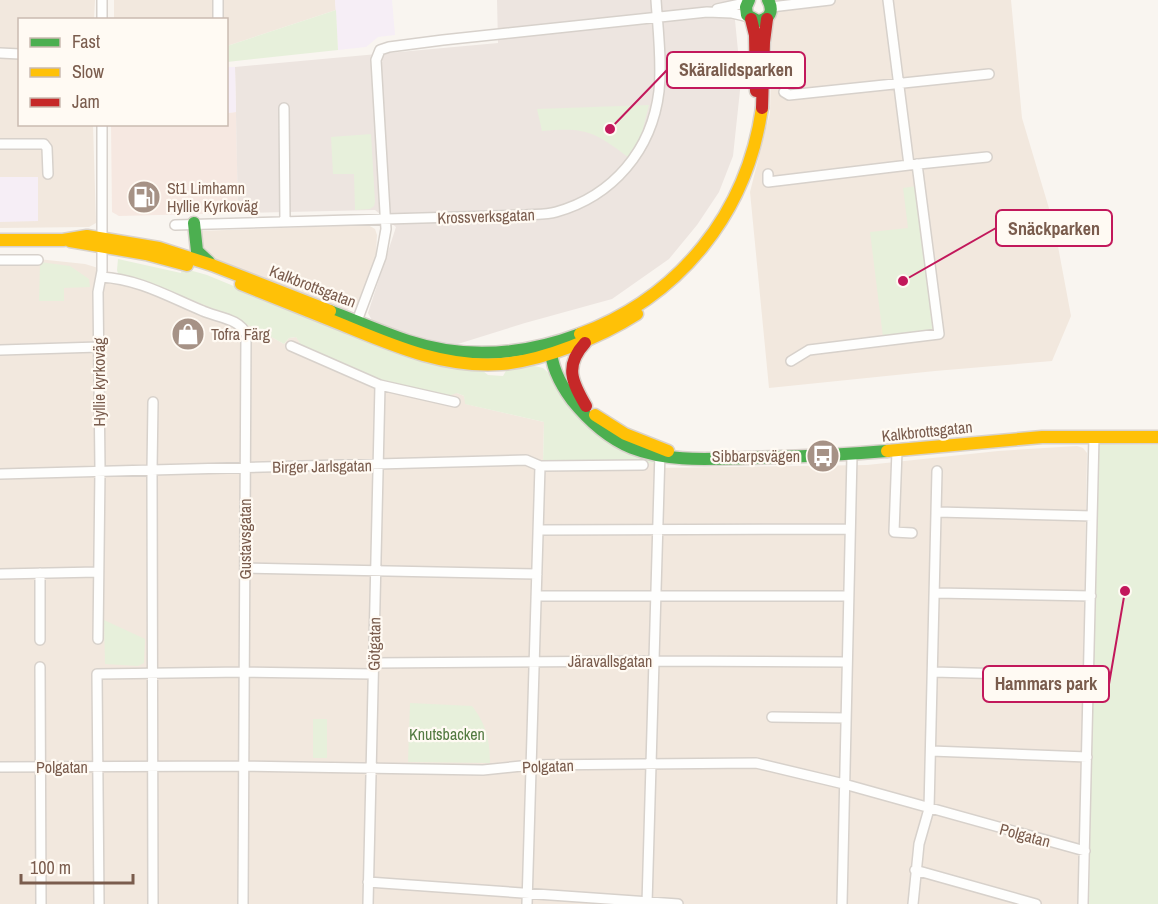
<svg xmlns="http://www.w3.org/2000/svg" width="1158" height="904" font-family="'Archivo Narrow',sans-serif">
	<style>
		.residential { fill: #f2e8de }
		.commercial { fill: #f6e8e1 }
		.industrial { fill: #ede5e0 }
		.education { fill: #f6eef6 }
		.green { fill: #e7f0db }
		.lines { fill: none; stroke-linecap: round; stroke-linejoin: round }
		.street-casing { stroke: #d7d1cb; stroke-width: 12 }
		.fast-casing { stroke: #d9d2cb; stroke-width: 15 }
		.slow-casing { stroke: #d9d2cb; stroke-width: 15 }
		.jam-casing { stroke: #d9d2cb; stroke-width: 15 }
		.street { stroke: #fefefd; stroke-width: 9 }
		.fast { stroke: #4caf50; stroke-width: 12 }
		.slow { stroke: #ffc107; stroke-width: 12 }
		.jam { stroke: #c62828; stroke-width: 12 }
		.labels { text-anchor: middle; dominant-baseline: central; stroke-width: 4.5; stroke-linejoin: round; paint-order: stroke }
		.poi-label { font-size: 16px; fill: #7a5c4d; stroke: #fffaf3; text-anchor: start }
		.street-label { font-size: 16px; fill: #7a5c4d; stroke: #fffaf3 }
		.park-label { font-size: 16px; fill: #537a41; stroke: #fffaf3 }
		.leader { fill: none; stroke: #c2185b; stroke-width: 2 }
		.callout-dot { fill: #c2185b; stroke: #fffaf3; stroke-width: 2 }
		.callout { fill: #fffaf3; stroke: #c2185b; stroke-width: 2 }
		.callout-label { font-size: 18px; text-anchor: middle; font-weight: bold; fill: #7a5c4d }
	</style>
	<rect width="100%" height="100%" fill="#f9f5f0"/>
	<path class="residential" d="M 0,0 L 95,0 L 94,19 L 20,20 L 20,124 L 93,125 L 96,223 L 89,227 L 0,228 Z
		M 114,0 L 335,0 L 336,10 L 227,46 L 226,20 L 114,20 Z
		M 773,0 L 1011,0 L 1022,118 L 1054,225 L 1071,316 L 1052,361 L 935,371 L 769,388 L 750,192 L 770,113 Z
		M 368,225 L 375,229 L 377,235 L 376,255 L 357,305 L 343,312 L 204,255 L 198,231 Z
		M 0,255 L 85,264 L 118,274 L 173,291 L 245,322 L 284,344 L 289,338 L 296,337 L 301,343 L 457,393 L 464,396 L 466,404 L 544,422 L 543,463 L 654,463 L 655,468 L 867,465 L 998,451 L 1077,446 L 1083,448 L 1087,453 L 1079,904 L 0,904 Z"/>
	<path class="commercial" d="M 236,112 L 238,213 L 119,216 L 112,212 L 111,125 L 226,124 L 227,113 Z"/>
	<path class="industrial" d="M 497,0 L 733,0 L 741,81 L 733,156 L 719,192 L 697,225 L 669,259 L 612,299 L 525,323 L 445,348 L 374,324 L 368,313 L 396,227 L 375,210 L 238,213 L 235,67 L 498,43 Z"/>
	<path class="education" d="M 335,0 L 392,0 L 395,35 L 378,37 L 366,47 L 338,50 Z
		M 227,67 L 235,67 L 236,112 L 227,113 Z
		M 0,177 L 38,177 L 38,221 L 0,222 Z"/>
	<path class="green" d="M 336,10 L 338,50 L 227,62 L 227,46 Z
		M 649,105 L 641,137 L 628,157 C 594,131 585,127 542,131 L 537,109 Z
		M 371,134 L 375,202 L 374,206 L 370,209 L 355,210 L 354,174 L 333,174 L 331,137 Z
		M 917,186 L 935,331 L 883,337 L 870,232 L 908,228 L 903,188 Z
		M 118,259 L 181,273 L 182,268 L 207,275 L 399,354 L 437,365 L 483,371 L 488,375 L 503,376 L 507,369 L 530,365 L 543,368 L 552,376 L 567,401 L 650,458 L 654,463 L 543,463 L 544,422 L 465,404 L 464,396 L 457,393 L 448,396 L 376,380 L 303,348 L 296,337 L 289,338 L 284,344 C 231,314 176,292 118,274 L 117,270 Z
		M 40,262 L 70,266 L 89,279 L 90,287 L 64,288 L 64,301 L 39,301 Z
		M 1096,444 L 1158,445 L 1158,904 L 1089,904 Z
		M 104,620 L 145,639 L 144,663 L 138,666 L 105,664 Z
		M 410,703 L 472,706 C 486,724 490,740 490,763 L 408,762 Z
		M 313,719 L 327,719 L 327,758 L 313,758 Z"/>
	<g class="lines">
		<defs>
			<path id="street" d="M 888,0 L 909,165
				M 771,7 L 830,0
				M 717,9 L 740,4 L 749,1
				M 102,20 L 102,0
				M 218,20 L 218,0
				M 0,53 L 20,54
				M 784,92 L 789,95 L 989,74
				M 284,108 L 285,222
				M 0,144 L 44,144 L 47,148 L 48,174
				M 768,174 L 768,182 L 909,165 L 987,157
				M 175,225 L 524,215 C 534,214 546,215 556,212 C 613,196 652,150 659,91 C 662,62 658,30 656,0
				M 0,260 L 38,260
				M 101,277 C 139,279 169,297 203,311 C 216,317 242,319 246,335 L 243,904
				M 357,321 L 381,257 L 386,229 L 376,60 L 380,50 L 389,47 L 443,40 L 707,12 L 732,13 L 749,17
				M 291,346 L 380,385 L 455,402
				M 0,350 L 99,347
				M 791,361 L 809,350 L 939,334 L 917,164
				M 897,451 L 894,532 L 912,533
				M 152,470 L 153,904
				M 152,470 L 153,402
				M 0,474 L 526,460 L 540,466 L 643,465
				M 937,512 L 1092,516
				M 538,530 L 850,529
				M 245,568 L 537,574
				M 0,574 L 98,572
				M 935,593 L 1091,596
				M 536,596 L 848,596
				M 98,639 L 100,470 L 98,292 L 102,271 L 102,124
				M 40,640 L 40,573
				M 373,663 L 654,661 L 847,662
				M 40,667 L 41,904
				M 933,672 L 1089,676
				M 772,717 L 846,718
				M 931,751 L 1087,757
				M 0,767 L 244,766 L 483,770 L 531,765 L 756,763 L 844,784 L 1085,851
				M 915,870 L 1036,904
				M 368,882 L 678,904
				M 99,904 L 97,674 L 244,672 L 373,674
				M 368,904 L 380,385
				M 527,904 L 540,466
				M 647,904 L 660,451
				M 842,904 L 852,455
				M 913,904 L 919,844 L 929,809 L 937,471
				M 1083,904 L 1094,436"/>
			<path id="fast" d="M 749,0 L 746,7 L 747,15 L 758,21 C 770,19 774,11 768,0
				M 194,223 L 197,251 L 209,262
				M 330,311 C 356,321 382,332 408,341 C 466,360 524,355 580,334
				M 551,345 C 550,364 561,385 572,400 C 588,420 608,438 632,448 C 668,462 708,459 745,458 C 793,457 840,455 887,451"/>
			<path id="slow" d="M 0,240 L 63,240 L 87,236 L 159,248 L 212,265 L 330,311
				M 70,241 L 146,254 L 187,265
				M 241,284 C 275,298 309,311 343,325 C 394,346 444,368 501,364 C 543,361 601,337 637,314
				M 580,334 C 680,297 747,213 762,108
				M 595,415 L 625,434 L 668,451
				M 887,451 L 1042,437 L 1158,437"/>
			<path id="jam" d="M 751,19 L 755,35 L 756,91
				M 762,108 L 764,42 L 767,19
				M 585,343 C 564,366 572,382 586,406"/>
		</defs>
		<use href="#street" class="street-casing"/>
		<use href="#fast" class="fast-casing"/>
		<use href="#slow" class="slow-casing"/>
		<use href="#jam" class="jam-casing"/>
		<use href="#street" class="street"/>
		<use href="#fast" class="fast"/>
		<use href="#slow" class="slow"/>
		<use href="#jam" class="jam"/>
	</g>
	<defs>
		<symbol id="fuel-disc" viewBox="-11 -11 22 22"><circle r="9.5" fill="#a69286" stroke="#fffaf3"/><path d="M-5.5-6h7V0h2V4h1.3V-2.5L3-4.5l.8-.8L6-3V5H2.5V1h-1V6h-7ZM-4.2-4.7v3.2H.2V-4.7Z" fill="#fff"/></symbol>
		<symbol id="shop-disc" viewBox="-11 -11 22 22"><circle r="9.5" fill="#a69286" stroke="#fffaf3"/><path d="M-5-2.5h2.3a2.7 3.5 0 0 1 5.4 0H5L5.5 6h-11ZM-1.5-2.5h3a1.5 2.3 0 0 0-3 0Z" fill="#fff"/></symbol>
		<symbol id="bus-disc" viewBox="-11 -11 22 22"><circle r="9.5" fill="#a69286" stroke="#fffaf3"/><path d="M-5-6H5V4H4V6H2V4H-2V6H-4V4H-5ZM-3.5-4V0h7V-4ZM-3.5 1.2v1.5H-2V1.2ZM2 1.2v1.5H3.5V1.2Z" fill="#fff"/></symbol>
	</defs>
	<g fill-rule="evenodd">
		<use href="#fuel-disc" x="125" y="178" width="38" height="38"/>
		<use href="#shop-disc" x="169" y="315" width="38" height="38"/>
		<use href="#bus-disc" x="804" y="437" width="38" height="38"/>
	</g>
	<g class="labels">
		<g class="poi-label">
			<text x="167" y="188">St1 Limhamn<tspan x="167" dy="18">Hyllie Kyrkoväg</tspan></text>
			<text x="211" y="334">Tofra Färg</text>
			<text x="800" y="456" text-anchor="end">Sibbarpsvägen</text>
		</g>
		<g class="street-label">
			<text transform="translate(486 216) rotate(-2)">Krossverksgatan</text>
			<text transform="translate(313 286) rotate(21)">Kalkbrottsgatan</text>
			<text transform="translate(99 382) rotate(-90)">Hyllie kyrkoväg</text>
			<text transform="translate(927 431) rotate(-6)">Kalkbrottsgatan</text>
			<text transform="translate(322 466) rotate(-1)">Birger Jarlsgatan</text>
			<text transform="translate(245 539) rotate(-90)">Gustavsgatan</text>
			<text transform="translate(374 644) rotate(-89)">Götgatan</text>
			<text x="610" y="661">Järavallsgatan</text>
			<text transform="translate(548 766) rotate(-2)">Polgatan</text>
			<text x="62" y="767">Polgatan</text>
			<text transform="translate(1025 835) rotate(15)">Polgatan</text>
		</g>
		<g class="park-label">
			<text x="447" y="734">Knutsbacken</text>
		</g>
	</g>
	<path class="leader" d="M610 129L667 70M903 281L996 228M1125 591L1109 684"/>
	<g class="callout-dot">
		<circle cx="610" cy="129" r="6"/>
		<circle cx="903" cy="281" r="6"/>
		<circle cx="1125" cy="591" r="6"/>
	</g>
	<g class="callout">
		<rect x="667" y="52" width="138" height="36" rx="6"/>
		<rect x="996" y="210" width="116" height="36" rx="6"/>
		<rect x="983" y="666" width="126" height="36" rx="6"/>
	</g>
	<g class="callout-label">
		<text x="736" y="76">Skäralidsparken</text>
		<text x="1054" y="235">Snäckparken</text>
		<text x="1046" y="690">Hammars park</text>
	</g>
	<rect x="18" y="18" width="210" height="108" fill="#fffaf3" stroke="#cabbb1" stroke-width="1.5"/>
	<rect x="30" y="38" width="30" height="9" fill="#4caf50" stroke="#cabbb1" stroke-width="1.5"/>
	<text x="72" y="48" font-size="18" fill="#7a5c4d">Fast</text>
	<rect x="30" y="68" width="30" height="9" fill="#ffc107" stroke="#cabbb1" stroke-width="1.5"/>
	<text x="72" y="78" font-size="18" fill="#7a5c4d">Slow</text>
	<rect x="30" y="98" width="30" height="9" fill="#c62828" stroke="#cabbb1" stroke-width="1.5"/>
	<text x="72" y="108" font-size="18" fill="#7a5c4d">Jam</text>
	<path d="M21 874v9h112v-9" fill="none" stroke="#7a5c4d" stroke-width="3"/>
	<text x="30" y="874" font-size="18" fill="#7a5c4d" stroke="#fffaf3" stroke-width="4.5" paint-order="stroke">100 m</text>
</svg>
